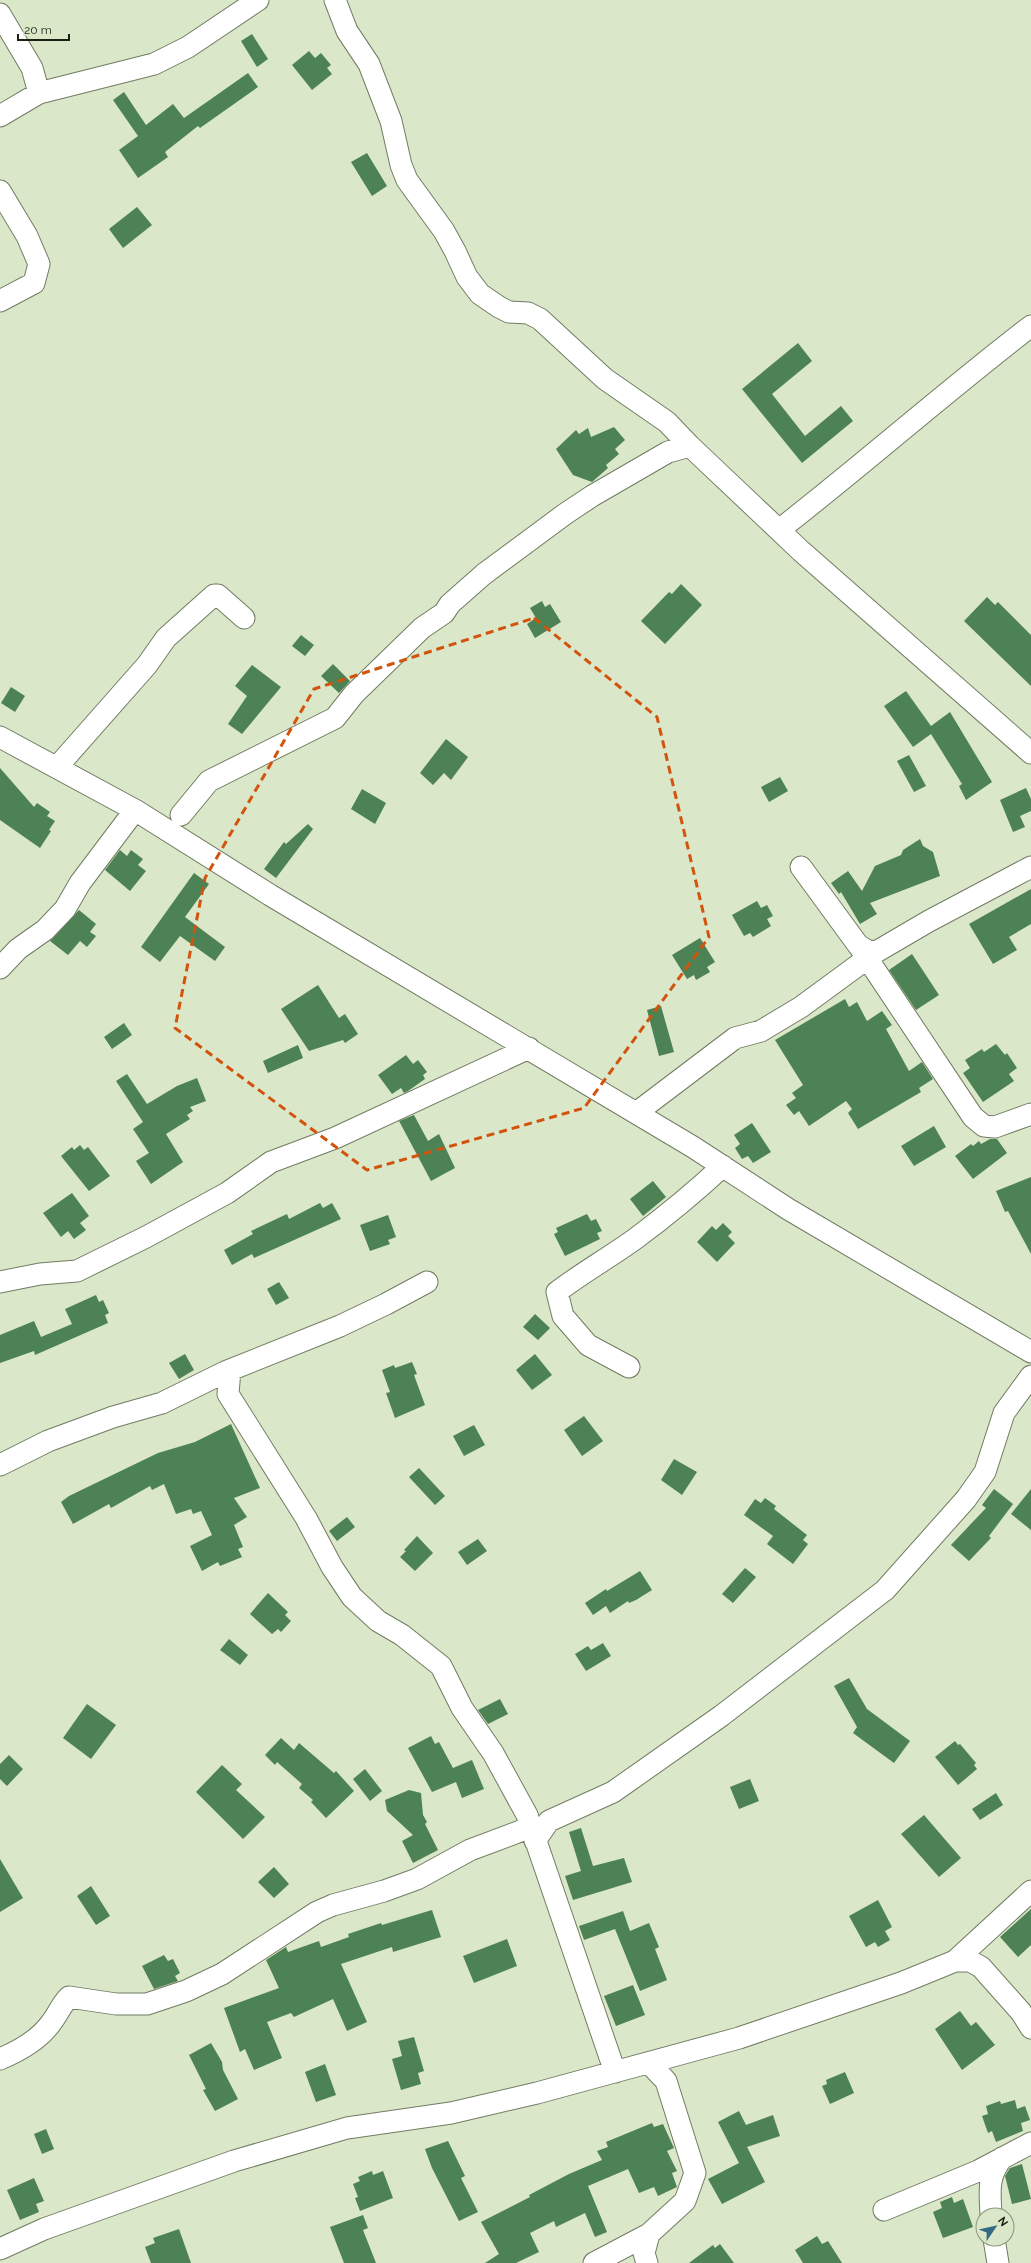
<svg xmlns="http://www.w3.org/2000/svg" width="1031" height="2263" font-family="Raleway,sans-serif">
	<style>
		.building { fill: #4d8255 }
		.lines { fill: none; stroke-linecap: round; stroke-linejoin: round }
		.minor-casing { stroke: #717c62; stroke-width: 23 }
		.minor { stroke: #fff; stroke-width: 21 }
		.marked { fill: none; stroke: #d3530d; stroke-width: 3; stroke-dasharray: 8 5; stroke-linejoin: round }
	</style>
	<rect width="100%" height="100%" fill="#dae7c9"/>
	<path class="building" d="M 252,34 L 268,59 L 257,67 L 241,41 Z
		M 309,51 L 315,58 L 321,53 L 331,65 L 327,68 L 332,74 L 312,90 L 292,65 Z
		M 248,73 L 258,87 L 200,128 L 198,126 L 165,152 L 168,157 L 138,178 L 119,150 L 138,136 L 113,100 L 124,92 L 146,125 L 173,104 L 184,118 Z
		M 367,153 L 387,186 L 372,196 L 351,162 Z
		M 137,207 L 152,225 L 123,248 L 109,229 Z
		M 798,343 L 812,361 L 772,394 L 805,436 L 841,406 L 853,421 L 802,463 L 742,389 Z
		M 614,427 L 625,440 L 615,449 L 619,454 L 606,465 L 608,468 L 592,482 L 573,475 L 556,449 L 576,430 L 579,434 L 588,428 L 591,437 Z
		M 681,584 L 702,605 L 665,644 L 641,621 L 669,592 L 672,594 Z
		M 987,597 L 995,605 L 998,602 L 1031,635 L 1031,686 L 964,621 Z
		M 542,601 L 545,607 L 550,604 L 561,622 L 535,638 L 527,624 L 536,618 L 530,608 Z
		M 301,635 L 314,645 L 305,656 L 292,646 Z
		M 333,664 L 350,681 L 339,693 L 321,676 Z
		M 252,665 L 281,687 L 242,734 L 228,724 L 247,696 L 235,686 Z
		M 11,687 L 25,696 L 15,712 L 1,703 Z
		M 906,691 L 931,726 L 950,712 L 992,782 L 966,800 L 959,786 L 962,784 L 931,734 L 913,747 L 884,706 Z
		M 446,739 L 468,757 L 451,780 L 444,773 L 433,785 L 420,773 Z
		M 909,755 L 926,786 L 914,792 L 897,761 Z
		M 0,768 L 34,807 L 37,803 L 50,812 L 47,816 L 55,821 L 49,830 L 51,831 L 40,848 L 0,820 Z
		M 780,777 L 788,791 L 769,802 L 761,787 Z
		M 1026,788 L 1031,799 L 1031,811 L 1020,816 L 1025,827 L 1013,832 L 1000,800 Z
		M 362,789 L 386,803 L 375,824 L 351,809 Z
		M 308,824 L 313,829 L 276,878 L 264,869 L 284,842 L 286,844 Z
		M 920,839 L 923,846 L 933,852 L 940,876 L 870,903 L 877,914 L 860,924 L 841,892 L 839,894 L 831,883 L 848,871 L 862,891 L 875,866 L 901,855 L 903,850 Z
		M 120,850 L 127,856 L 131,850 L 143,859 L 138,865 L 146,871 L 130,891 L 105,870 Z
		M 194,873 L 209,884 L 185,917 L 225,947 L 215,961 L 180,936 L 160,962 L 141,947 Z
		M 1031,889 L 1031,924 L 1009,937 L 1017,950 L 993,964 L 969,924 Z
		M 757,901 L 761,908 L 767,905 L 773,916 L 767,919 L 771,926 L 753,937 L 750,933 L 744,936 L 732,915 Z
		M 79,910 L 96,924 L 90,932 L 96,936 L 87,947 L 80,941 L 68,955 L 50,941 Z
		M 700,938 L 715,962 L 707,967 L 710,972 L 696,980 L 694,975 L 687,979 L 672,955 Z
		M 912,954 L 939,995 L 916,1010 L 889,970 Z
		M 318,985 L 339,1018 L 345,1014 L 358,1034 L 345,1043 L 343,1040 L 309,1051 L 281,1009 Z
		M 845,999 L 849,1007 L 857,1002 L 867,1021 L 882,1011 L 892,1025 L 886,1029 L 909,1071 L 922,1062 L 933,1079 L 919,1088 L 921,1092 L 858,1129 L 848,1113 L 852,1109 L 846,1101 L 809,1126 L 799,1111 L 794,1115 L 786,1105 L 796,1098 L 792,1093 L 803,1085 L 775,1040 Z
		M 661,1006 L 674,1052 L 659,1056 L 647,1010 Z
		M 124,1023 L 132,1035 L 112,1049 L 104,1037 Z
		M 996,1044 L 1005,1055 L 1007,1053 L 1017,1068 L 1009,1074 L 1014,1081 L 983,1102 L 963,1073 L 970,1068 L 965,1060 L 982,1049 L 984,1052 Z
		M 298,1045 L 303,1058 L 268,1073 L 263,1061 Z
		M 406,1055 L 413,1064 L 418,1060 L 427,1072 L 423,1075 L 425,1079 L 408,1091 L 404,1093 L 401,1088 L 392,1094 L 378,1075 Z
		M 127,1074 L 147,1104 L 177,1086 L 197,1078 L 206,1101 L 190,1107 L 193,1111 L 187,1115 L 190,1119 L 166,1134 L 183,1162 L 151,1184 L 136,1161 L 149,1153 L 133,1129 L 143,1122 L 116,1081 Z
		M 414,1115 L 428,1141 L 439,1134 L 455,1168 L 431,1181 L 399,1121 Z
		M 752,1123 L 771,1152 L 753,1163 L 748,1156 L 742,1159 L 735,1148 L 740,1144 L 734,1135 Z
		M 934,1126 L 946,1147 L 914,1166 L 901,1146 Z
		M 990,1139 L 997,1139 L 1007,1153 L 973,1179 L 955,1156 L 971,1144 L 973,1146 L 979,1141 L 981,1144 Z
		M 80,1145 L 84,1150 L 88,1147 L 110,1176 L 89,1191 L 61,1156 L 72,1147 L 74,1150 Z
		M 1031,1177 L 1031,1254 L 1008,1211 L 1005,1212 L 996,1191 Z
		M 653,1181 L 666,1197 L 643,1216 L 630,1199 Z
		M 72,1193 L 89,1216 L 80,1223 L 86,1230 L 74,1239 L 68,1231 L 61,1237 L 43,1213 Z
		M 320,1203 L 323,1208 L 332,1203 L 341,1219 L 254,1258 L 252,1254 L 232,1265 L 224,1250 L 253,1234 L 251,1231 L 287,1214 L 289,1219 Z
		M 587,1214 L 591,1221 L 596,1219 L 602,1231 L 597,1233 L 600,1239 L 565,1256 L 554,1234 L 558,1232 L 556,1228 Z
		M 388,1215 L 396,1237 L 388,1240 L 390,1244 L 370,1251 L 360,1225 Z
		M 723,1223 L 732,1232 L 728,1236 L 735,1243 L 717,1262 L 697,1242 L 712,1226 L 716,1230 Z
		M 279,1282 L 289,1298 L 276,1305 L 267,1289 Z
		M 96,1295 L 99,1302 L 103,1300 L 109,1313 L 105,1315 L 108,1323 L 35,1355 L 34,1351 L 0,1363 L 0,1335 L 34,1321 L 41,1337 L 72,1324 L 65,1309 Z
		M 535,1314 L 550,1328 L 538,1340 L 523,1327 Z
		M 185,1354 L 194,1370 L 179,1379 L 169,1363 Z
		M 535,1354 L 552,1375 L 532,1390 L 516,1370 Z
		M 412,1362 L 417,1374 L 414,1375 L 425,1405 L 395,1418 L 386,1393 L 390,1392 L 382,1370 L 394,1365 L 395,1368 Z
		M 584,1416 L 603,1441 L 582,1456 L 564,1430 Z
		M 231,1424 L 260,1488 L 234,1498 L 247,1517 L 234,1525 L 243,1547 L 238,1549 L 242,1557 L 220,1566 L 218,1562 L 202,1571 L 190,1546 L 212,1535 L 201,1511 L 193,1514 L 191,1509 L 176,1514 L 164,1484 L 152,1490 L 150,1486 L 111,1508 L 109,1504 L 73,1524 L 61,1502 L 69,1496 L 158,1453 L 195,1442 Z
		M 474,1425 L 485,1445 L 464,1456 L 453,1436 Z
		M 674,1459 L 697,1472 L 682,1495 L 661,1480 Z
		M 419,1468 L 445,1496 L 435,1505 L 409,1477 Z
		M 994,1489 L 1013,1504 L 989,1536 L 991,1538 L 969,1561 L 951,1545 L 986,1508 L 982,1505 Z
		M 1031,1489 L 1031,1530 L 1011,1514 Z
		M 765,1498 L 776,1506 L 774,1509 L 807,1535 L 803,1540 L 808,1544 L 793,1564 L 767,1544 L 773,1536 L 744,1515 L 755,1499 L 761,1503 Z
		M 347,1517 L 355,1527 L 337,1541 L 329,1531 Z
		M 417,1536 L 433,1553 L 415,1571 L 400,1557 L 406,1551 L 404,1550 Z
		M 478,1539 L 487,1551 L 467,1565 L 458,1552 Z
		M 745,1568 L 756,1577 L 733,1603 L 722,1594 Z
		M 640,1571 L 652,1590 L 636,1600 L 629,1603 L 628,1601 L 610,1613 L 606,1606 L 593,1615 L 585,1603 L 606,1589 L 607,1591 Z
		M 268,1593 L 288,1612 L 285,1615 L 291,1621 L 281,1632 L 278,1629 L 272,1634 L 250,1614 Z
		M 229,1639 L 248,1655 L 240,1665 L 220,1650 Z
		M 603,1643 L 611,1656 L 586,1671 L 575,1654 L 588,1646 L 591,1650 Z
		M 849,1678 L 867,1709 L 910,1741 L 894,1763 L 853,1733 L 857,1727 L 834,1686 Z
		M 500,1699 L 508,1714 L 488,1724 L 478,1710 Z
		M 87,1704 L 116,1725 L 91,1759 L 63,1738 Z
		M 431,1736 L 435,1744 L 439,1742 L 453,1768 L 472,1760 L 484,1789 L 462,1798 L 456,1782 L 432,1792 L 408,1748 Z
		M 281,1738 L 294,1750 L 299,1743 L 334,1773 L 336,1771 L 354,1791 L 326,1818 L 311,1802 L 313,1800 L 299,1788 L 302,1784 L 277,1762 L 275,1765 L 265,1755 Z
		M 955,1741 L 958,1745 L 960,1744 L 976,1763 L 974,1765 L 977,1769 L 958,1785 L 935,1757 Z
		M 9,1755 L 23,1769 L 7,1786 L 0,1779 L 0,1764 Z
		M 222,1765 L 242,1784 L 236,1790 L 265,1817 L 243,1839 L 196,1792 Z
		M 365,1769 L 382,1791 L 370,1801 L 353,1779 Z
		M 750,1779 L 759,1801 L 739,1809 L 730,1787 Z
		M 409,1790 L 421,1793 L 423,1815 L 427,1822 L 425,1824 L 438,1850 L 413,1863 L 402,1841 L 413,1835 L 387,1811 L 385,1800 Z
		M 996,1793 L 1003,1805 L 980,1820 L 972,1809 Z
		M 924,1815 L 961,1858 L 939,1877 L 901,1834 Z
		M 581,1828 L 593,1866 L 624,1858 L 632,1882 L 573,1900 L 565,1876 L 581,1871 L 569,1832 Z
		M 0,1859 L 23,1898 L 0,1912 Z
		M 274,1867 L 289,1884 L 274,1898 L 258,1882 Z
		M 91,1886 L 110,1916 L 96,1925 L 77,1896 Z
		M 878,1900 L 892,1927 L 885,1931 L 890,1940 L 878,1947 L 875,1942 L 866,1947 L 849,1916 Z
		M 1031,1909 L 1031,1945 L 1018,1957 L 1000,1937 Z
		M 432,1910 L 441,1937 L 393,1952 L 392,1947 L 341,1964 L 367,2022 L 347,2031 L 333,1999 L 294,2017 L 291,2013 L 267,2022 L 282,2058 L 254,2070 L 245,2049 L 240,2052 L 224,2008 L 279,1988 L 266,1960 L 286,1947 L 288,1952 L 319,1941 L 321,1947 L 349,1937 L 348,1934 L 381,1923 L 382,1925 Z
		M 623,1911 L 630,1931 L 649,1923 L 659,1947 L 655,1949 L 667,1980 L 640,1991 L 615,1929 L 584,1940 L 579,1926 Z
		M 507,1939 L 517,1966 L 474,1983 L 463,1956 Z
		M 164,1955 L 168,1961 L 173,1959 L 180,1973 L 175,1976 L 178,1981 L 154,1989 L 142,1966 Z
		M 633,1985 L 645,2015 L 616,2026 L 604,1996 Z
		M 960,2011 L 971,2026 L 976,2022 L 995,2045 L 962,2070 L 935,2029 Z
		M 414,2037 L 424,2071 L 418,2073 L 421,2084 L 401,2090 L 392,2059 L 402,2056 L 398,2041 Z
		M 211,2043 L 222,2062 L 223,2070 L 238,2099 L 215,2111 L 203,2090 L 206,2089 L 189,2055 Z
		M 325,2064 L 336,2095 L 316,2102 L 305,2072 Z
		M 845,2072 L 854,2093 L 830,2104 L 822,2086 L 827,2084 L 826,2080 Z
		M 1015,2100 L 1017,2109 L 1025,2106 L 1030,2120 L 1021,2123 L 1023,2131 L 996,2142 L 992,2131 L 988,2133 L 982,2116 L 988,2114 L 986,2106 L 1000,2101 L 1001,2104 Z
		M 739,2111 L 746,2125 L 773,2115 L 780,2136 L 747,2147 L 765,2182 L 722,2204 L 708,2179 L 739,2163 L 718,2122 Z
		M 652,2123 L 654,2127 L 663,2124 L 674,2148 L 667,2151 L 677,2171 L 672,2173 L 677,2187 L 658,2196 L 654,2187 L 639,2193 L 628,2169 L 588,2186 L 607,2232 L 595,2237 L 585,2213 L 556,2227 L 554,2221 L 530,2233 L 539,2252 L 516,2263 L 485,2263 L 499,2254 L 481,2222 L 530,2197 L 529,2195 L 569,2174 L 602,2160 L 597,2151 L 608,2147 L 606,2142 Z
		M 46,2129 L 54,2149 L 42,2154 L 34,2134 Z
		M 448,2141 L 465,2176 L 461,2178 L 478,2212 L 459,2221 L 432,2168 L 425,2149 Z
		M 1022,2164 L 1031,2199 L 1012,2204 L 1005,2176 L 1010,2168 Z
		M 372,2171 L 373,2175 L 383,2171 L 393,2198 L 360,2211 L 355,2198 L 358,2197 L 353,2184 L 360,2181 L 358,2177 Z
		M 34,2178 L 44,2201 L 36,2204 L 39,2212 L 20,2220 L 7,2190 Z
		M 952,2197 L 954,2203 L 963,2199 L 973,2227 L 943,2238 L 933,2212 L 942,2208 L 940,2202 Z
		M 363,2215 L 368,2228 L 363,2230 L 376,2263 L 344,2263 L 330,2227 Z
		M 179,2229 L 191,2263 L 151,2263 L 145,2247 L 155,2243 L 153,2238 Z
		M 817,2236 L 822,2244 L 828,2241 L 842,2263 L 803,2263 L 795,2250 Z
		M 720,2244 L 734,2263 L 689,2263 L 713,2245 L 715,2248 Z"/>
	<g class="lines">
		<defs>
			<path id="minor" d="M 335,0 L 347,31 L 369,64 L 391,121 L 401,165 L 407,180 L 444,231 L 455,251 L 467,277 L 480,294 L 499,307 L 509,312 L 528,313 L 540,319 L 605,379 L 667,422 L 690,446 L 801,551 L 1031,753
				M 0,14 L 32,68 L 39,93
				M 0,116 L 39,93 L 154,64 L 188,47 L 258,0
				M 0,191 L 27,236 L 39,264 L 34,283 L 0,301
				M 779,530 C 864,464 945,392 1031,326
				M 0,737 L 135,810 L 270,895 L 693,1147 L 788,1209 L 1031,1352
				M 57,767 L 147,665 L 166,638 L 214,595 L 218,595 L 244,618
				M 181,815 L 209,781 L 335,718 L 354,694 L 422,628 L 444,613 L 450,604 L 484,574 L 565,514 L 592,496 L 668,452 L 690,446
				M 801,867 L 858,945 L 868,951 L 876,952 L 929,921 L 1031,867
				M 859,946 L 973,1117 L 984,1126 L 995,1127 L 1031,1114
				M 0,968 L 18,949 L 45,930 L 65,909 L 80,883 L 135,810
				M 636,1113 L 735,1038 L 761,1031 L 801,1007 L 876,952
				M 0,1282 L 40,1274 L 77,1271 L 146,1237 L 227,1193 L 271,1162 L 335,1138 L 529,1048
				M 629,1367 L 588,1345 L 563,1316 L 557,1292 C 582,1273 610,1257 635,1239 C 666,1216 695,1192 723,1166
				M 230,1370 L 228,1394 L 306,1518 L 332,1567 L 352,1597 L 378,1621 L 402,1635 L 441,1666 L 462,1708 L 493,1753 L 527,1815 L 615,2072
				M 0,1465 L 48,1441 L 113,1417 L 162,1403 L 225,1372 L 340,1326 L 386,1304 L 427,1282
				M 535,1841 L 549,1821 L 613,1792 L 721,1716 L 885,1590 L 966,1499 L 985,1472 L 1004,1413 L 1031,1376
				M 955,1961 L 1031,1891
				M 0,2059 C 19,2051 39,2040 51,2023 C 58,2014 61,2005 69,1997 L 116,2004 L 147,2004 L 186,1991 L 222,1974 L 317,1912 L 333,1905 L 384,1891 L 417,1879 L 470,1850 L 531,1827
				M 884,2210 L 978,2171 L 1031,2143
				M 991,2215 C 990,2191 987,2178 1002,2158
				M 994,2239 L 998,2263
				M 0,2249 L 44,2229 L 234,2161 L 347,2128 L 451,2113 L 537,2093 L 739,2038 L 901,1983 L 955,1961 L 970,1961 L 981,1967 L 1021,2012 L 1031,2028
				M 594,2263 L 649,2234 L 685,2201 L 695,2173 L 666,2081 L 649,2063
				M 647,2263 L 644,2253 L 649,2234"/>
		</defs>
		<use href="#minor" class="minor-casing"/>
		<use href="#minor" class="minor"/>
	</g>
	<path class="marked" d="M 534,618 L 657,717 L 709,937 L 584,1108 L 367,1170 L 175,1028 L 205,878 L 314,689 Z"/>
	<g transform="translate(995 2227) rotate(56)"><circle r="19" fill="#dae7c9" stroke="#8d9781"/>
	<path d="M0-3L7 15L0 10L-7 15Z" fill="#326983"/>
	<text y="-6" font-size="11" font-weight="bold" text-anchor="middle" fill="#1a1f14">N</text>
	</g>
	<path d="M18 34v6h51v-6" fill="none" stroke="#1a1f14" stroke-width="2"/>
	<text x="24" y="34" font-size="12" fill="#1a1f14" stroke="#dae7c9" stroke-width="3" paint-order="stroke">20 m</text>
</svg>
